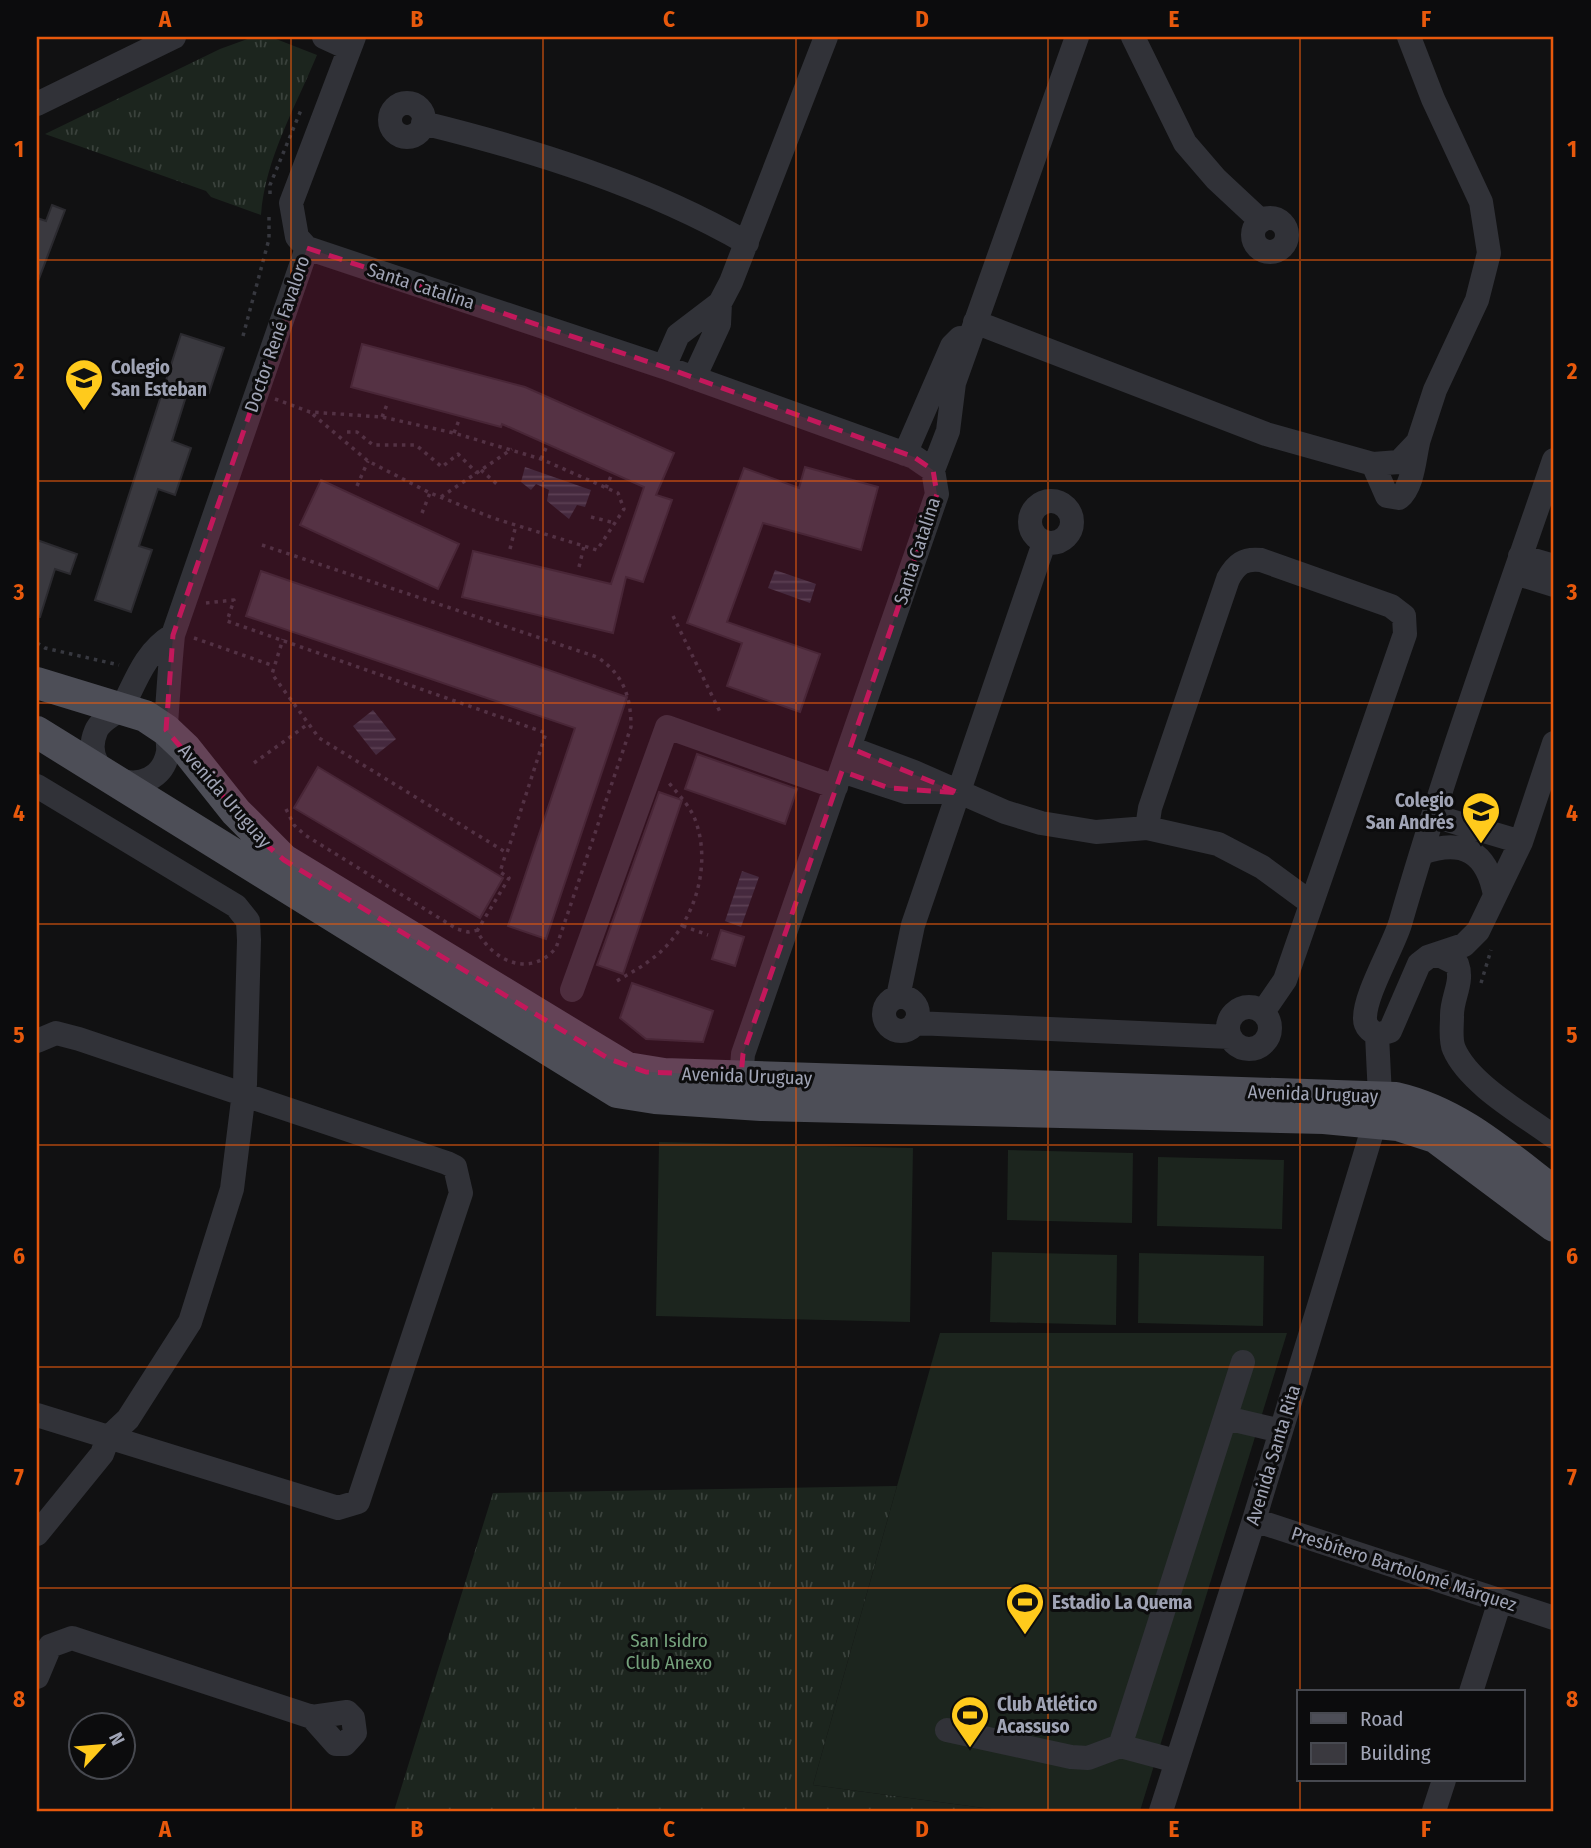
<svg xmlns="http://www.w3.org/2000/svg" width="1591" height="1848" font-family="'Fira Sans Condensed',sans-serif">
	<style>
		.grass { fill: url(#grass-tufts) }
		.pitch { fill: #1c251e }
		.water { fill: url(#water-rules) }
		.building { fill: #3a393f; stroke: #2b2a2f; stroke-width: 2 }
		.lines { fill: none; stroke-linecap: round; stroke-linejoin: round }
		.path { stroke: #37383f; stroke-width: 3.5; stroke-dasharray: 3.5 5; stroke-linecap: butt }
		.minor { stroke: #313238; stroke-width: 24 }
		.major { stroke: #4d4e57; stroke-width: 32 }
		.marked { fill: #c2185b; fill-opacity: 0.2; stroke: #c2185b; stroke-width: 5; stroke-dasharray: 14 9; stroke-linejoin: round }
		.grid { fill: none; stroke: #e8590c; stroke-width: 2; stroke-opacity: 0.55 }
		.labels { text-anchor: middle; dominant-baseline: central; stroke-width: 6; stroke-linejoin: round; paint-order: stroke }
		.street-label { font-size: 19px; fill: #a0a4b5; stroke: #0c0c0d }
		.poi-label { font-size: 19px; font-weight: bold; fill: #a0a4b5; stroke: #0c0c0d; text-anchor: start }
		.park-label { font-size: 19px; fill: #75a27c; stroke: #0c0c0d }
		.neatline { fill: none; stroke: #e8590c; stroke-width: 2.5 }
		.grid-label { font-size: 23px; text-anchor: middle; font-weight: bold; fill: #e8590c }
	</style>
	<defs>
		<pattern id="grass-tufts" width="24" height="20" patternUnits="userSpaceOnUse" patternTransform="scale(1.75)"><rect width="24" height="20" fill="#1c251e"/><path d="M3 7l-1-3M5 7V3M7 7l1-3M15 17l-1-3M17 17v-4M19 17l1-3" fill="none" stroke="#3a423c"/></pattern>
		<pattern id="water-rules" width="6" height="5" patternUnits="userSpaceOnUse" patternTransform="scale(1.75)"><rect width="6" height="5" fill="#262e37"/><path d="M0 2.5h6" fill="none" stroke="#424952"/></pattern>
	</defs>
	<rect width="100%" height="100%" fill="#111112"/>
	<path class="grass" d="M 253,37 L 276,39 L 317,55 C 296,106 265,159 261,215 L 211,197 L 206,191 L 45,134 L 220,49 Z
		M 897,1486 L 813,1785 L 1006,1811 L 394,1811 L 493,1493 Z"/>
	<path class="pitch" d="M 659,1142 L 913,1148 L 910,1322 L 656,1316 Z
		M 1008,1150 L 1133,1153 L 1132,1223 L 1007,1220 Z
		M 1158,1157 L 1284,1160 L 1282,1229 L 1157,1226 Z
		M 992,1252 L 1117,1255 L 1116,1325 L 990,1322 Z
		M 1139,1253 L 1264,1256 L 1263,1326 L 1138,1323 Z
		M 940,1333 L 1287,1333 L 1140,1811 L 1006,1811 L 813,1785 Z"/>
	<path class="water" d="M 525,467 L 591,490 L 585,507 L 577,505 L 569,519 L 547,501 L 549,490 L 536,484 L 531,490 L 521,482 Z
		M 775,570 L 816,584 L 810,603 L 768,588 Z
		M 373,710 L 396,739 L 376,755 L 353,726 Z
		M 742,871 L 759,877 L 741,927 L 725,921 Z"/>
	<path class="building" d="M 52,205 L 65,210 L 37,284 L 37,218 L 46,221 Z
		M 181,334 L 224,348 L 209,393 L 189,387 L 172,441 L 191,448 L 175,495 L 158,489 L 139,546 L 152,550 L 131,612 L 95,600 Z
		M 362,344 L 525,387 L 674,453 L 656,495 L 672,500 L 643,582 L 626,577 L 613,633 L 462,597 L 473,551 L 611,584 L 644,487 L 502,424 L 501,427 L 351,387 Z
		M 805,467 L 878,487 L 861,550 L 763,523 L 727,622 L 820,654 L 800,712 L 727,686 L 742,643 L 687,623 L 744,468 L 799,488 Z
		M 321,480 L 459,544 L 438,589 L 300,525 Z
		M 37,540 L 77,554 L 70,574 L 55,569 L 40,617 L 37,617 Z
		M 261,571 L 627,697 L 546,939 L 508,926 L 575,728 L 246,616 Z
		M 697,754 L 797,789 L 785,824 L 685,789 Z
		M 318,767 L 503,878 L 480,918 L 294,808 Z
		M 659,792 L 682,800 L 623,974 L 597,965 Z
		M 721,930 L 744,937 L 735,966 L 712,959 Z
		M 632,983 L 713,1011 L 703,1042 L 646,1039 L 620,1018 Z"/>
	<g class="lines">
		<path class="path" d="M 270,194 L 270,185 L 301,110
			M 243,336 L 269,239 L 269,212
			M 275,399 L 310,412 L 382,417 L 454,433 L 541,459 L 618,493 L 624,509 L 597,550 L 493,518 L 430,493 L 368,461 L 310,412
			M 382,417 L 388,402
			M 347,432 L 357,432 L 373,445 L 416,445 L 442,467 L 458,454 L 477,473
			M 454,433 L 459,420
			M 541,459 L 546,448
			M 481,470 L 499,486
			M 357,486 L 368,461
			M 606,488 L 611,476
			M 441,497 L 512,449
			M 422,513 L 430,493
			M 591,517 L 615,523
			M 262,545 L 597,657 C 623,674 631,696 631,727 L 556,948 C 530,978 494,962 477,931 L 509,878 L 500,872 L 506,853
			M 510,549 L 516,525
			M 579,567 L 584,546
			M 206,603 L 234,600 L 227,621 L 546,733 L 507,853 L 319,738 L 272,674 L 283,639
			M 673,616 L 721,714
			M 194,638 L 274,666
			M 37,643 L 45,648 L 119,665
			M 254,763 L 308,724
			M 286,809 L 294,825 L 305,835 L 457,929 L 468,932 L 478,930
			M 683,926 L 708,935
			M 617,981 C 628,974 639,969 649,961 C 691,932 713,871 696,822 C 691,807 679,795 669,783
			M 1481,983 L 1491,950"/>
		<path class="minor" d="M 324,37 L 348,48
			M 1133,37 L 1185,143 L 1216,179 L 1261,221
			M390 120a17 17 0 1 1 34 0a17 17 0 1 1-34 0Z
			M 37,104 L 174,37
			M 423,123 C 533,150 648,186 747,243
			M1253 235a17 17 0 1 1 34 0a17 17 0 1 1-34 0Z
			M 307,248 L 664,367 L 914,457 L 933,470 L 937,494 L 743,1054 L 740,1093
			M 307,248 L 297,237 L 291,203 L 354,37
			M 975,322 L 1266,434 L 1373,464 L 1399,462 L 1418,442 L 1435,390 L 1477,300 L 1489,253 L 1481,202 L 1433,99 L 1409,37
			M 664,367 L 678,335 L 720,303 L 731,282 L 826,37
			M 694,378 L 719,324 L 720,303
			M 905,454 L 952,346 L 960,338
			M 1373,464 L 1387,496 L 1399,498 C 1413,486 1414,460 1418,443
			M 933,470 L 948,431 L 954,383 L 1077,37
			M1030 522a21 21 0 1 1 42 0a21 21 0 1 1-42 0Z
			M 1520,556 L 1554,566
			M 1515,573 L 1554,585
			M 173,635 L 307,248
			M 173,635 C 170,665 168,695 166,725 C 166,734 169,743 168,752 C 158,806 75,781 96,731 C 102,717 119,715 125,702 C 138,675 147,651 173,635 Z
			M 850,748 L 914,772 L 1005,812 L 1041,823 L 1096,832 L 1147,828 L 1218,844 L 1262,867 L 1311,903
			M 842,771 L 906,792 L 951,792
			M 37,786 L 236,906 L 248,921 L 249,940 L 245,1084 L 232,1189 L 190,1322 L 128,1419 L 108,1438 L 102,1454 L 37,1534
			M 1434,816 L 1521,842
			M 1147,828 L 1150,808 L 1228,579 C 1236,564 1244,558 1261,560 L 1391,606 L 1404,616 L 1405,634 L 1285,980 L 1263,1012
			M 1422,853 C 1463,838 1487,852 1495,895
			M 1439,955 L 1457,964 C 1464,983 1451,998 1452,1017 C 1452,1026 1450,1040 1454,1049 C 1469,1084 1523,1114 1554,1137
			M 572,990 L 667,727 L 836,787
			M 898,997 L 913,925 L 1044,543
			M884 1014a17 17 0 1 1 34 0a17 17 0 1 1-34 0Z
			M1228 1028a21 21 0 1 1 42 0a21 21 0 1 1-42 0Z
			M 915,1023 L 1230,1037
			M 1377,1035 C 1371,1031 1365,1027 1365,1019 C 1364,996 1392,949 1400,924 C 1445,768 1501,614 1554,460
			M 1377,1035 L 1390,1031 L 1419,964 L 1428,957 L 1464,945 L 1478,931 L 1521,842 L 1554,743
			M 37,1041 L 56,1033 L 79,1039 L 447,1163 L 455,1167 L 461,1193 L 358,1502 L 338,1508 L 37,1415
			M 1226,1418 L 1281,1431
			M 1254,1520 L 1554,1618
			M 37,1677 L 50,1646 L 72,1638 L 312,1717 L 347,1712 L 353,1718 L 355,1733 L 345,1744 L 336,1744 L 312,1717
			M 1471,1692 L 1500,1601
			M 947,1730 L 1071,1757 L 1088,1758 L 1120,1746 L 1176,1761
			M 1120,1746 L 1243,1362
			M 1161,1811 L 1254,1520 L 1375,1122 L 1380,1096 L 1377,1035
			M 1434,1811 L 1444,1780"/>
		<path class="major" d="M 37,683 L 145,716 L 166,730 L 185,748 L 236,812 L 284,860 L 627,1068 L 664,1074 L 1396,1098 C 1458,1112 1504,1154 1554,1192
			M 37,732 L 617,1092 L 655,1098 L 761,1105 L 1324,1118 L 1398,1125 L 1435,1137 L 1554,1226"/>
	</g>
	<path class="marked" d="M 307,248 L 664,367 L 914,457 L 933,470 L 937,494 L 850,748 L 959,793 L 889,788 L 842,771 L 743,1054 L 741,1076 L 646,1072 L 609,1059 L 284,860 L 262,841 L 166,730 L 173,635 Z"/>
	<path class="grid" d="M 291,37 L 291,1811M 543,37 L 543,1811M 796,37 L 796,1811M 1048,37 L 1048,1811M 1300,37 L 1300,1692M 37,260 L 1554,260M 37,481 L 1554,481M 37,703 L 1554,703M 37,924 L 1554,924M 37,1145 L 1554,1145M 37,1367 L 1554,1367M 37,1588 L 1554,1588M 1300,1780 L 1300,1811"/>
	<defs>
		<symbol id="school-pin" viewBox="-11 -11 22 30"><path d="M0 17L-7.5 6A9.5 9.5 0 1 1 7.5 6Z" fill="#ffca1c" stroke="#0c0c0d"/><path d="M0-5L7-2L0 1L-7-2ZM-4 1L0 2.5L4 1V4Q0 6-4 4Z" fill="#111"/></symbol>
		<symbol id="stadium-pin" viewBox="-11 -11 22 30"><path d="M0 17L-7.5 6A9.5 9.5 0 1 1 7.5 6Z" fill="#ffca1c" stroke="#0c0c0d"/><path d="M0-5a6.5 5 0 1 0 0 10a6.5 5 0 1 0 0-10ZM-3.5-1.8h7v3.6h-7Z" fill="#111"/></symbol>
	</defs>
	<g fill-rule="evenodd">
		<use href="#school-pin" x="62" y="356" width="44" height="60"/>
		<use href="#school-pin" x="1459" y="789" width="44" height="60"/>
		<use href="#stadium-pin" x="1003" y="1580" width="44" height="60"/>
		<use href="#stadium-pin" x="948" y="1693" width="44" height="60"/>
	</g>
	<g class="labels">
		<g class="street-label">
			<text transform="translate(421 286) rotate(18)">Santa Catalina</text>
			<text transform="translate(277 334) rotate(-71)">Doctor René Favaloro</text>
			<text transform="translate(917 551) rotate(-72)">Santa Catalina</text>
			<text transform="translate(225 796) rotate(49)">Avenida Uruguay</text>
			<text transform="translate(747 1076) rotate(2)">Avenida Uruguay</text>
			<text transform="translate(1313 1094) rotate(2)">Avenida Uruguay</text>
			<text transform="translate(1273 1455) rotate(-73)">Avenida Santa Rita</text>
			<text transform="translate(1404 1569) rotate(18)">Presbítero Bartolomé Márquez</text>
		</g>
		<g class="poi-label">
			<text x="111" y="367">Colegio<tspan x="111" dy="22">San Esteban</tspan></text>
			<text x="1454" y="800" text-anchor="end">Colegio<tspan x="1454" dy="22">San Andrés</tspan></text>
			<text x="1052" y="1602">Estadio La Quema</text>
			<text x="997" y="1704">Club Atlético<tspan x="997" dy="22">Acassuso</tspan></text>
		</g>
		<g class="park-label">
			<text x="669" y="1640">San Isidro<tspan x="669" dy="22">Club Anexo</tspan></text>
		</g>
	</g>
	<rect width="1591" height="1848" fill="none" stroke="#0c0c0d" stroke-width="77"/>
	<rect x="1297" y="1690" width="228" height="91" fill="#0c0c0d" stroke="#474950" stroke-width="2"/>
	<rect x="1311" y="1713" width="35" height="10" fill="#4d4e57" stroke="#474950" stroke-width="2"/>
	<text x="1360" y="1726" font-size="21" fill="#a0a4b5">Road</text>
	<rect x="1311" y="1743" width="35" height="21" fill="#3a393f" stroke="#474950" stroke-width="2"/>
	<text x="1360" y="1760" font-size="21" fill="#a0a4b5">Building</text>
	<g transform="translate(102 1746) rotate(64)"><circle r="33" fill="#0c0c0d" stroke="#474950" stroke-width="2"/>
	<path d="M0-5L12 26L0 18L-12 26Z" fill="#ffca1c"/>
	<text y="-10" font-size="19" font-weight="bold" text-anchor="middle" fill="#a0a4b5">N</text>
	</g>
	<rect x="38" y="38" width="1514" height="1772" class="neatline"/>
	<g class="grid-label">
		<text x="165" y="27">A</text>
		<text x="417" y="27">B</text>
		<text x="669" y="27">C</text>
		<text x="922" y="27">D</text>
		<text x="1174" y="27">E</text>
		<text x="1426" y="27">F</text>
		<text x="19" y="157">1</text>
		<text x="1572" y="157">1</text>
		<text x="19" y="379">2</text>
		<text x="1572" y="379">2</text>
		<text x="19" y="600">3</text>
		<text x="1572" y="600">3</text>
		<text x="19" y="821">4</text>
		<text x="1572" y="821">4</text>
		<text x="19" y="1043">5</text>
		<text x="1572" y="1043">5</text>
		<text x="19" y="1264">6</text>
		<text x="1572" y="1264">6</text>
		<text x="19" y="1485">7</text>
		<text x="1572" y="1485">7</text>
		<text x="19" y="1707">8</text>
		<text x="1572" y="1707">8</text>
		<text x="165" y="1837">A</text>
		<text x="417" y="1837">B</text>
		<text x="669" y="1837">C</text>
		<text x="922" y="1837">D</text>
		<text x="1174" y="1837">E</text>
		<text x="1426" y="1837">F</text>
	</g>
</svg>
